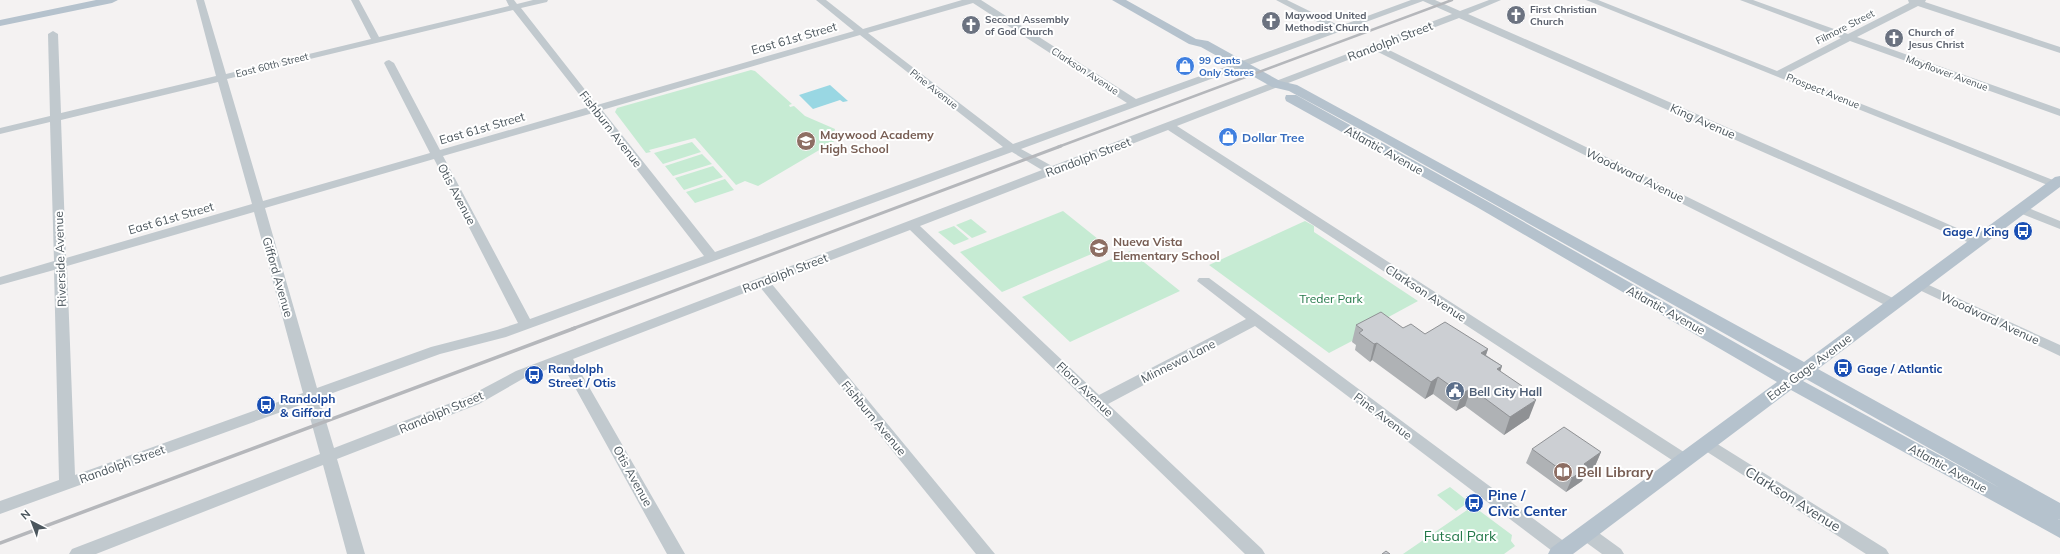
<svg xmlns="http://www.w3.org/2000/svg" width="2060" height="554" font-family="Mulish,sans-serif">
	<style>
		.green { fill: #c6ebd3 }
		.water { fill: #99d7e3 }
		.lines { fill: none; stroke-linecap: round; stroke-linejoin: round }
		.minor { fill: #c1c9ce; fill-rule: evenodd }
		.major { fill: #b5c2cd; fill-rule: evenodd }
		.rail-far2 { stroke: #b5b7bb; stroke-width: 2.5 }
		.rail-far1 { stroke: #b5b7bb; stroke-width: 3 }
		.rail { stroke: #b5b7bb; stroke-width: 3.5 }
		.wall { fill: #afb2b5 }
		.shaded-wall { fill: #8f9194 }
		.building { fill: #cccfd3; stroke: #8f9194 }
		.labels { text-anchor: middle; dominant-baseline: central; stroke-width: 4; stroke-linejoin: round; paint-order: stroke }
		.far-worship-label { font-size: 10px; font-weight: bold; fill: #5b616d; stroke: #fff; text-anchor: start }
		.far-street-label { font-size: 10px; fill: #4b565d; stroke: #fff }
		.far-shop-label { font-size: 10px; font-weight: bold; fill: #366cbe; stroke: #fff; text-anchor: start }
		.street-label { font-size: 12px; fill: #4b565d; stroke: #fff }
		.education-label { font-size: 12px; font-weight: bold; fill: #785e54; stroke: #fff; text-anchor: start }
		.shop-label { font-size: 12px; font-weight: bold; fill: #366cbe; stroke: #fff; text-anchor: start }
		.transit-label { font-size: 12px; font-weight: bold; fill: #164399; stroke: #fff; text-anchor: start }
		.park-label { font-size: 12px; fill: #237849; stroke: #fff }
		.service-label { font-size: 12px; font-weight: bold; fill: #4e5e75; stroke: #fff; text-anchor: start }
		.near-education-label { font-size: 14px; font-weight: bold; fill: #785e54; stroke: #fff; text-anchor: start }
		.near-transit-label { font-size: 14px; font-weight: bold; fill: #164399; stroke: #fff; text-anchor: start }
		.near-street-label { font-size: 14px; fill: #4b565d; stroke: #fff }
		.near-park-label { font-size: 14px; fill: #237849; stroke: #fff }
	</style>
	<rect width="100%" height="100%" fill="#f4f2f2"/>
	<path class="green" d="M 751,70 L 755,71 L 792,104 L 789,105 L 790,107 L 794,106 L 805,116 L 835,129 L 834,134 L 838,139 L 758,186 L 745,181 L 736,185 L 695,138 L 649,150 L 651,152 L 646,153 L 615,112 L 617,108 Z
		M 692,142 L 701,152 L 663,164 L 654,153 Z
		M 702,154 L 712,164 L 673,176 L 665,166 Z
		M 713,166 L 723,177 L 684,190 L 675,178 Z
		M 725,179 L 734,190 L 695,203 L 686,192 Z
		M 1063,211 L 1108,247 L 1002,292 L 960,252 Z
		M 971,219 L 987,232 L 972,238 L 956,225 Z
		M 1305,221 L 1314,226 L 1314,232 L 1418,301 L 1383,320 L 1375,329 L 1329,353 L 1209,265 Z
		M 954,226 L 969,239 L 954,245 L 938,232 Z
		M 1130,251 L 1180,291 L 1070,342 L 1022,297 Z
		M 1450,487 L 1469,502 L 1456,511 L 1437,495 Z
		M 1473,506 L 1512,535 L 1511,541 L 1515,546 L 1504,554 L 1403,554 Z"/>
	<path class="water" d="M 830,85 L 848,101 L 843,102 L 840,100 L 813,109 L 799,95 Z"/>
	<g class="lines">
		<path class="minor" d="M 196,0 L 204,0 L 226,74 L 371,39 L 351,0 L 359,0 L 379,37 L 509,6 L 506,0 L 514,0 L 517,4 L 533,0 L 548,0 L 547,2 L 521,8 L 597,105 L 854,31 L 816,0 L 826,0 L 863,29 L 962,0 L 981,0 L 1136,99 L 1331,29 L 1276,0 L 1287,0 L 1340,26 L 1411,0 L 1435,0 L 1460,11 L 1489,0 L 1501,0 L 1468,14 L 1982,239 L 1984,242 L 1978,246 L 1974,245 L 1459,18 L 1383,47 L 1899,301 L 1901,304 L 1899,307 L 1889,307 L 1374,50 L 1177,126 L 1690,456 L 1692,460 L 1690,464 L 1684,466 L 1678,464 L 1168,130 L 920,226 L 1099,395 L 1246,319 L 1197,281 L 1199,278 L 1209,278 L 1569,545 L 1571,550 L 1569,554 L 1556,554 L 1255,326 L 1108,404 L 1262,549 L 1265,554 L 1245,554 L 910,230 L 771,283 L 995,554 L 976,554 L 760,287 L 573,359 L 685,554 L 667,554 L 562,364 L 526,377 L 479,404 L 337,459 L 365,554 L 347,554 L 323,465 L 96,554 L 69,554 L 72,549 L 320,454 L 306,403 L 0,514 L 0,501 L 59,480 L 54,270 L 0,285 L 0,277 L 54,261 L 50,122 L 0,134 L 0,128 L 50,116 L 48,34 L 53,31 L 58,34 L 61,113 L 216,76 ZM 1423,1 L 1452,14 L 1052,166 L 1021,149 ZM 973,3 L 1127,103 L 1013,144 L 868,33 ZM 513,10 L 589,107 L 440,150 L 394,63 L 389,60 L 386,61 L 384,63 L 430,153 L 263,201 L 227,79 ZM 860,35 L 1003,147 L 715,252 L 602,110 ZM 218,82 L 252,204 L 66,258 L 61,120 ZM 593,113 L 704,256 L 530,319 L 443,156 ZM 1012,152 L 1042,170 L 516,371 L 469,396 L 334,448 L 319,398 L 440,354 L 506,337 ZM 434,159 L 518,323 L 497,330 L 431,347 L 317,388 L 265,208 ZM 254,212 L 303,393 L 75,475 L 67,266 Z
			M 1586,0 L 1598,0 L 1777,71 L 1841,38 L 1740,0 L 1753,0 L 1848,34 L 1909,3 L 1908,0 L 1926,0 L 1925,2 L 2060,47 L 2060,53 L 1918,6 L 1857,37 L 2060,109 L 2060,116 L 1850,41 L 1786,74 L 2058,182 L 2060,184 L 2058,186 L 2050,186 Z
			M 2021,205 L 2060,221 L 2060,229 L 2017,212 L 2015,209 Z
			M 1920,281 L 2060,345 L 2060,356 L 1915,288 L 1913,285 L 1915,282 Z
			M 1706,438 L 1711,440 L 1886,549 L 1889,554 L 1866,554 L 1701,448 L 1698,444 L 1701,440 Z
			M 1586,526 L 1592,528 L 1621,549 L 1624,554 L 1602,554 L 1580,538 L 1578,533 L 1580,528 Z"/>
		<path class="major" d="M 96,0 L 118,0 L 112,3 L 0,26 L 0,20 Z
			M 1112,0 L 1126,0 L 1196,39 L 1208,41 L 1280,81 L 1297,85 L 1804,362 L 2055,177 L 2060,176 L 2060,187 L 1818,369 L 2060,503 L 2060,520 L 2058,519 L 2060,520 L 2060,538 L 1791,390 L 1573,554 L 1548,554 L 1551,548 L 1777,382 L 1475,206 L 1286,101 L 1285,98 L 1286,95 L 1296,95 L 1485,200 L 1789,373 L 1791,371 L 1380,140 L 1289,91 L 1272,87 L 1201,47 L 1189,44 ZM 1806,379 L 2000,488 L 1803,381 Z"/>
		<path class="rail-far2" d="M 1058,147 L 1452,0"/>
		<path class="rail-far1" d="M 572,329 L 1061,146"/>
		<path class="rail" d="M 0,543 L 575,328"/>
	</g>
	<path class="wall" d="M 1356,325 L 1403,328 L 1425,334 L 1488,349 L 1486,355 L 1502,366 L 1500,372 L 1521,390 L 1529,418 L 1504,435 L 1465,406 L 1456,411 L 1433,394 L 1425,399 L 1372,360 L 1370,362 L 1355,350 L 1356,345 L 1352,342 Z
		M 1532,449 L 1601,452 L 1595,466 L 1586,473 L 1582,481 L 1566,492 L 1526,463 Z"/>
	<path class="shaded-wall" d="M 1377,343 L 1372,360 L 1370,362 L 1374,344 Z
		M 1488,349 L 1482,366 L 1481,353 Z
		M 1502,366 L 1496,384 L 1497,369 Z
		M 1438,377 L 1433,394 L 1425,399 L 1431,382 Z
		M 1471,388 L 1465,406 L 1456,411 L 1462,394 Z
		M 1536,400 L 1529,418 L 1504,435 L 1510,417 Z
		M 1601,452 L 1595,466 L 1586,473 L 1582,481 L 1566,492 L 1572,478 L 1584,464 Z"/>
	<path class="building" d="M 1381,312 L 1403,328 L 1411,324 L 1425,334 L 1445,322 L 1488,349 L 1481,353 L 1502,366 L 1497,369 L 1522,386 L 1519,389 L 1536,400 L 1510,417 L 1471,388 L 1462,394 L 1438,377 L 1431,382 L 1377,343 L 1374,344 L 1359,333 L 1363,330 L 1356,325 Z
		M 1564,427 L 1601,452 L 1584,464 L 1588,467 L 1572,478 L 1532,449 Z
		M 1386,551 L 1390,554 L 1382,554 Z"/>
	<defs>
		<symbol id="church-disc" viewBox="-11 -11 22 22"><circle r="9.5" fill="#6b7280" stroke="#fff"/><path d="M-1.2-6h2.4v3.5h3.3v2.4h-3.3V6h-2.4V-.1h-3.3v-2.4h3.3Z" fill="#fff"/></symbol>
		<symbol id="shop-disc" viewBox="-11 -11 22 22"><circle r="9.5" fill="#3f7fe0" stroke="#fff"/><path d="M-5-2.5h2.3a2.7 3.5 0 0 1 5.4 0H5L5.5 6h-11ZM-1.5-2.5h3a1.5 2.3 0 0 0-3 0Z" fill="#fff"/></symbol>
		<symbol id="school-disc" viewBox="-11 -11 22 22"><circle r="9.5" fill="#8d6e63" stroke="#fff"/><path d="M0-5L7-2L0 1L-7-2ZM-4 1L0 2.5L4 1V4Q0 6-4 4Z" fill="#fff"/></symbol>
		<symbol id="bus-disc" viewBox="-11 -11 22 22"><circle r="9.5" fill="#1a4fb4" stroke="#fff"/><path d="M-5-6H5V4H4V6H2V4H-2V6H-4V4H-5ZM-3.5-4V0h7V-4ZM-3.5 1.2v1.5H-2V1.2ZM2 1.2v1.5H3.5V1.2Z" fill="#fff"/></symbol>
		<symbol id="civic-disc" viewBox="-11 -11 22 22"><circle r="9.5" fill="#5c6f8a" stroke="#fff"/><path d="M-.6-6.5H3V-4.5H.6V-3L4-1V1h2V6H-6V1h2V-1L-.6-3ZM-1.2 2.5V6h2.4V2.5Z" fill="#fff"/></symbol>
		<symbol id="library-disc" viewBox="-11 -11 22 22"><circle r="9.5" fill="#8d6e63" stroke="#fff"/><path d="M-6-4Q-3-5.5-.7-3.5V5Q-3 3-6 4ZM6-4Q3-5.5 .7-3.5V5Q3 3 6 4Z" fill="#fff"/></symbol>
	</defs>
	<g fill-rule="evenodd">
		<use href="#church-disc" x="1505" y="4" width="22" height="22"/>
		<use href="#church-disc" x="1260" y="10" width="22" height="22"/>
		<use href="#church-disc" x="960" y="14" width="22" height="22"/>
		<use href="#church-disc" x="1883" y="27" width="22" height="22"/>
		<use href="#shop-disc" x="1174" y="55" width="22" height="22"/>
		<use href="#shop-disc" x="1217" y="126" width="22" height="22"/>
		<use href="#school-disc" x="795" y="130" width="22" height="22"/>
		<use href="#bus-disc" x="2012" y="220" width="22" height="22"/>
		<use href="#school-disc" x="1088" y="237" width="22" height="22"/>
		<use href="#bus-disc" x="1832" y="357" width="22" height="22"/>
		<use href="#bus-disc" x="523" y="364" width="22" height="22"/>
		<use href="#civic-disc" x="1444" y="380" width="22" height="22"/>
		<use href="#bus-disc" x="255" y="394" width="22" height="22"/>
		<use href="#library-disc" x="1552" y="461" width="22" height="22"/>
		<use href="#bus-disc" x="1463" y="492" width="22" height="22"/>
	</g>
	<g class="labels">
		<g class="far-worship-label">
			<text x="1530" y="9">First Christian<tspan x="1530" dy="12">Church</tspan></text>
			<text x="1285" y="15">Maywood United<tspan x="1285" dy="12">Methodist Church</tspan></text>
			<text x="985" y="19">Second Assembly<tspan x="985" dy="12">of God Church</tspan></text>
			<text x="1908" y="32">Church of<tspan x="1908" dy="12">Jesus Christ</tspan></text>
		</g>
		<g class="far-street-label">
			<text transform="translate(1845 27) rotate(-27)">Filmore Street</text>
			<text transform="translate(272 65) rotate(-14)">East 60th Street</text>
			<text transform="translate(1085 71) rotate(33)">Clarkson Avenue</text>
			<text transform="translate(1947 73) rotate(20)">Mayflower Avenue</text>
			<text transform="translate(934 89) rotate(38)">Pine Avenue</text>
			<text transform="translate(1823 91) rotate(22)">Prospect Avenue</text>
		</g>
		<g class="far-shop-label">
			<text x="1199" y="60">99 Cents<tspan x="1199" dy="12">Only Stores</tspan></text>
		</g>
		<g class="street-label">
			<text transform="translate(794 38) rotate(-16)">East 61st Street</text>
			<text transform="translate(1390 41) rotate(-21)">Randolph Street</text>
			<text transform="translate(1703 121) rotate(24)">King Avenue</text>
			<text transform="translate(482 128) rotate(-16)">East 61st Street</text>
			<text transform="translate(611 129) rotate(52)">Fishburn Avenue</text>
			<text transform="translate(1384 150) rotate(29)">Atlantic Avenue</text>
			<text transform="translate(1088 157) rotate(-21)">Randolph Street</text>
			<text transform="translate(1635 175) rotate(26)">Woodward Avenue</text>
			<text transform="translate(457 194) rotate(62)">Otis Avenue</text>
			<text transform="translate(171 218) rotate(-16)">East 61st Street</text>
			<text transform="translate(60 259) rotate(-92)">Riverside Avenue</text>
			<text transform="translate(785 273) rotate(-21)">Randolph Street</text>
			<text transform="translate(278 277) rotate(74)">Gifford Avenue</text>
			<text transform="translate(1426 293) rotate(33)">Clarkson Avenue</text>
			<text transform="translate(1666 310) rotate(29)">Atlantic Avenue</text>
			<text transform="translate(1990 318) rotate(25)">Woodward Avenue</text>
			<text transform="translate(1178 361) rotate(-27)">Minnewa Lane</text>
			<text transform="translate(1809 367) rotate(-37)">East Gage Avenue</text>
			<text transform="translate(1085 389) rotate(44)">Flora Avenue</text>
			<text transform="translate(441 412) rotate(-23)">Randolph Street</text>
			<text transform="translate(1383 416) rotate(37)">Pine Avenue</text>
			<text transform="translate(874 418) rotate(50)">Fishburn Avenue</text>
			<text transform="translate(122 464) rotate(-20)">Randolph Street</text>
			<text transform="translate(1948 468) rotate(29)">Atlantic Avenue</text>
			<text transform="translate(633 476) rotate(61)">Otis Avenue</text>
		</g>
		<g class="education-label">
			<text x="820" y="134">Maywood Academy<tspan x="820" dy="14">High School</tspan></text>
			<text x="1113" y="241">Nueva Vista<tspan x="1113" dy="14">Elementary School</tspan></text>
		</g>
		<g class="shop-label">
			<text x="1242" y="137">Dollar Tree</text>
		</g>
		<g class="transit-label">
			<text x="2009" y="231" text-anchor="end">Gage / King</text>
			<text x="548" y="368">Randolph<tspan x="548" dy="14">Street / Otis</tspan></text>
			<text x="1857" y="368">Gage / Atlantic</text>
			<text x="280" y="398">Randolph<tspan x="280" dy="14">&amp; Gifford</tspan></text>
		</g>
		<g class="park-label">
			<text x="1331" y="298">Treder Park</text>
		</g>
		<g class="service-label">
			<text x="1469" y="391">Bell City Hall</text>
		</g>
		<g class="near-education-label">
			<text x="1577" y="472">Bell Library</text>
		</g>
		<g class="near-transit-label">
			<text x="1488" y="495">Pine /<tspan x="1488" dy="16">Civic Center</tspan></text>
		</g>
		<g class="near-street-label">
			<text transform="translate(1793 499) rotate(32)">Clarkson Avenue</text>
		</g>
		<g class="near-park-label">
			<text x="1460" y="536">Futsal Park</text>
		</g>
	</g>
	<g transform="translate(32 522) rotate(318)" stroke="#ffffff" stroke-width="3" paint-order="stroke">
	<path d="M0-3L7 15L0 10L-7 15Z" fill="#4b565d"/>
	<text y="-6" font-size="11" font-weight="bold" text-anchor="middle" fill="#4b565d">N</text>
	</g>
</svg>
